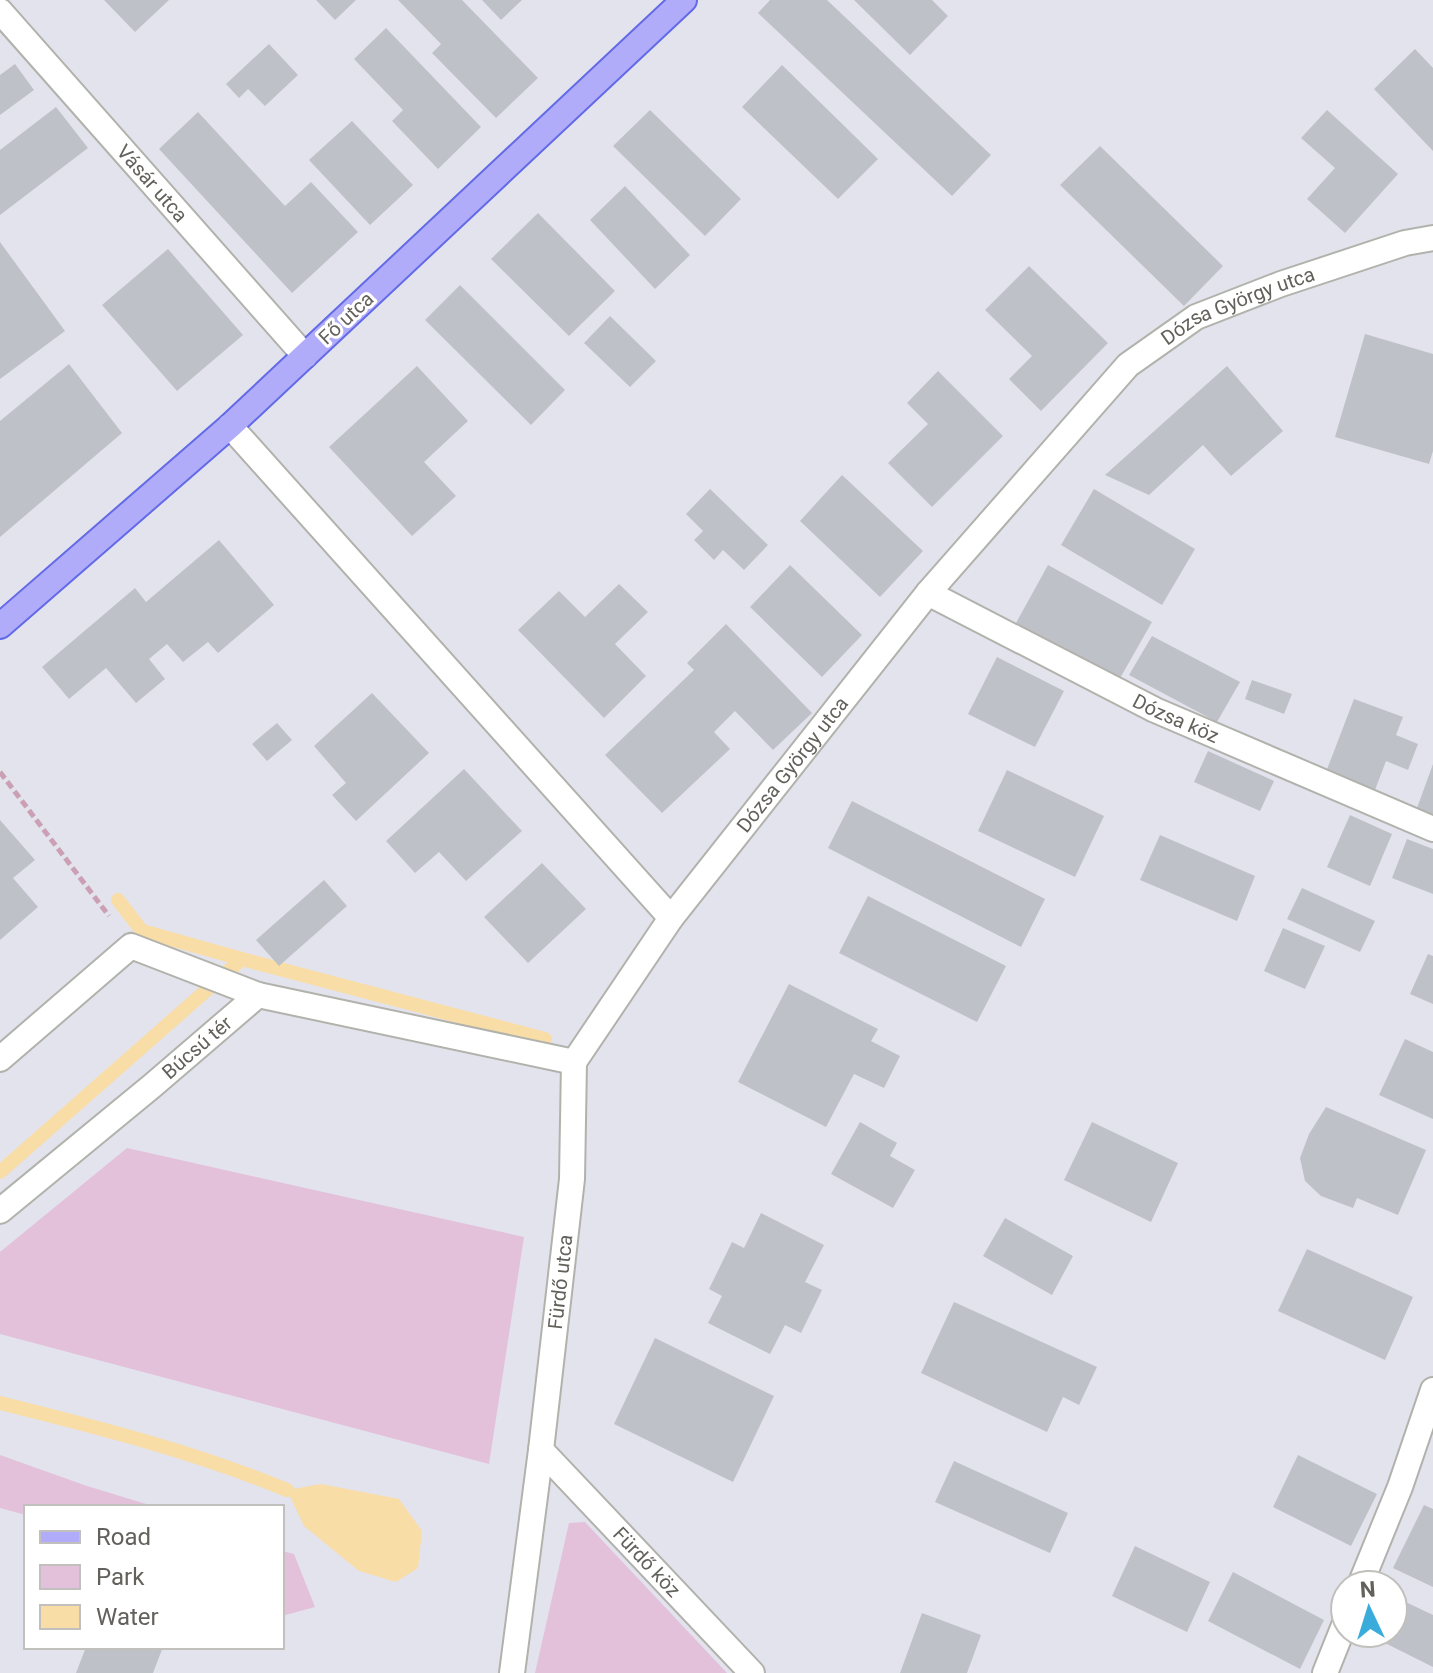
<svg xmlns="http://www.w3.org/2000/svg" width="1433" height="1673" font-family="Roboto,sans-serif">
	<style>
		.green { fill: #e3c1db }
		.water { fill: #f9dda7 }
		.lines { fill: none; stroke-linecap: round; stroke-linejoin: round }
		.stream { stroke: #f9dda7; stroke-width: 14 }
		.building { fill: #bfc1c8 }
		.minor-casing { stroke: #b2b2ac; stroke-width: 28 }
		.major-casing { stroke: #626ae7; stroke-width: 28 }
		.path { stroke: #cba0b5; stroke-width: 5; stroke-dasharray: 8 4; stroke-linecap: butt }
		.minor { stroke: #fff; stroke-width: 24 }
		.major { stroke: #b0acf9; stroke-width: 24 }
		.labels { text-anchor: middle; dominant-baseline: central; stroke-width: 6; stroke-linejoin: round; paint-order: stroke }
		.street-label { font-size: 20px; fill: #63615b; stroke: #fff }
	</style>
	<rect width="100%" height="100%" fill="#e3e3ed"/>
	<path class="green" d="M 127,1148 L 524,1237 L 489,1464 L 0,1334 L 0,1252 Z
		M 0,1455 L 87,1486 L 156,1507 L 26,1507 L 26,1515 L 0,1508 Z
		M 585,1522 L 727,1673 L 535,1673 L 569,1523 Z
		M 282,1551 L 294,1554 L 315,1607 L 282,1616 Z"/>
	<path class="water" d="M 321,1484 L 399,1499 L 422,1531 L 418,1568 L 396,1582 L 359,1571 L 304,1526 L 287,1490 Z"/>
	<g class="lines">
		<path class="stream" d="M 118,900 L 142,931 L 242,959
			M 0,1172 L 242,959 L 545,1039
			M 0,1403 C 97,1427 195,1452 287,1490"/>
	</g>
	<path class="building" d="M 104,0 L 169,0 L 135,32 Z
		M 316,0 L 356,0 L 335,20 Z
		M 398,0 L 462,0 L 538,78 L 496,118 L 432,53 L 441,44 Z
		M 482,0 L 522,0 L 501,20 Z
		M 770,0 L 827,0 L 991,155 L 952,196 L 758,13 Z
		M 854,0 L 932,0 L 948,16 L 910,55 Z
		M 386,28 L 481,127 L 438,169 L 392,121 L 403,110 L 354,59 Z
		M 269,44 L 298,75 L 265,106 L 248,89 L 239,98 L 226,84 Z
		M 1415,49 L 1433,68 L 1433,151 L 1374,89 Z
		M 15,64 L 34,90 L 0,115 L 0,75 Z
		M 782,65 L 878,159 L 838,199 L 742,107 Z
		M 56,107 L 88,148 L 0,215 L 0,150 Z
		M 650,110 L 741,199 L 705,236 L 613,146 Z
		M 1327,110 L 1398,174 L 1345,233 L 1307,199 L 1335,168 L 1301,138 Z
		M 198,112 L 285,206 L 311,182 L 358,232 L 292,293 L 159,149 Z
		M 352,121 L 413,185 L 370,225 L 309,160 Z
		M 1100,146 L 1223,266 L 1184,306 L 1060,185 Z
		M 625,186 L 690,255 L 655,289 L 590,220 Z
		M 538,213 L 615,291 L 569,336 L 491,259 Z
		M 0,242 L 65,331 L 0,379 Z
		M 168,249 L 243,335 L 177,391 L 102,305 Z
		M 1029,266 L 1108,343 L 1041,411 L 1009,379 L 1032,356 L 985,310 Z
		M 460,285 L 565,390 L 531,425 L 425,320 Z
		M 610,316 L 656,361 L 630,387 L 584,343 Z
		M 1365,334 L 1433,354 L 1433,451 L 1429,464 L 1335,437 Z
		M 69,364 L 122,433 L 0,537 L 0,421 Z
		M 417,366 L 468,421 L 424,462 L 456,496 L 412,536 L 329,447 Z
		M 1227,366 L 1283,431 L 1231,476 L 1203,445 L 1149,495 L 1105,475 Z
		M 938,371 L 1003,436 L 932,507 L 888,463 L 928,424 L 907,403 Z
		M 842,475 L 923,551 L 880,597 L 800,521 Z
		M 710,489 L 768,545 L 744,570 L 723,550 L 714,560 L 694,540 L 703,531 L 686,514 Z
		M 1094,489 L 1195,549 L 1162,605 L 1061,545 Z
		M 219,540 L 274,605 L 218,653 L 208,642 L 183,662 L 167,644 L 149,659 L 165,679 L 136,703 L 106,668 L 69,699 L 42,667 L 135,588 L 146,602 Z
		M 790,565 L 862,635 L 822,677 L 750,607 Z
		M 1048,565 L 1152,622 L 1119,680 L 1016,623 Z
		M 619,584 L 648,612 L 615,644 L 646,676 L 604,718 L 518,630 L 559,591 L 585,617 Z
		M 726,624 L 812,713 L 773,750 L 735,711 L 714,732 L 730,749 L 662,813 L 605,755 L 694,670 L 687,663 Z
		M 1152,636 L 1240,682 L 1217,722 L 1129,675 Z
		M 997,657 L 1064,691 L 1035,747 L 968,714 Z
		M 1252,680 L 1292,694 L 1284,714 L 1245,699 Z
		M 372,693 L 429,753 L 356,821 L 332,795 L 346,783 L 314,746 Z
		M 1354,699 L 1403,717 L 1396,735 L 1418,744 L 1408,770 L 1386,761 L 1375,790 L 1326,772 Z
		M 277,723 L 292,740 L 267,761 L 252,744 Z
		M 1208,751 L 1274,781 L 1260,811 L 1194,782 Z
		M 1433,764 L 1433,814 L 1417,808 Z
		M 464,769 L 522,831 L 466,881 L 439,852 L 415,873 L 386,841 Z
		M 1007,770 L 1104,816 L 1075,877 L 978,831 Z
		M 852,801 L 1045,899 L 1021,947 L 828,848 Z
		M 1350,815 L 1392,834 L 1370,886 L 1327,867 Z
		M 0,820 L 35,860 L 13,878 L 38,907 L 0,940 Z
		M 1160,835 L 1255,876 L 1237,921 L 1140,880 Z
		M 1407,839 L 1433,849 L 1433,894 L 1392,878 Z
		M 542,863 L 586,909 L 528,963 L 484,917 Z
		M 324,880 L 347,906 L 279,966 L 256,940 Z
		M 1302,888 L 1375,921 L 1360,952 L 1287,919 Z
		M 868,896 L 1006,966 L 977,1022 L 839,953 Z
		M 1283,928 L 1325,946 L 1305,989 L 1264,971 Z
		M 1428,954 L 1433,956 L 1433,1004 L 1410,994 Z
		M 789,984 L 878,1029 L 871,1041 L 900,1056 L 884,1088 L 854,1074 L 826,1127 L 738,1082 Z
		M 1405,1039 L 1433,1052 L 1433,1119 L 1379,1095 Z
		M 1326,1107 L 1426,1150 L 1398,1215 L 1357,1198 L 1353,1208 L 1321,1196 L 1305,1181 L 1300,1158 L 1309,1134 Z
		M 860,1122 L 897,1143 L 890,1156 L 915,1170 L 893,1208 L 831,1174 Z
		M 1092,1122 L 1178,1163 L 1151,1222 L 1064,1180 Z
		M 761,1213 L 824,1245 L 805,1282 L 822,1290 L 801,1333 L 785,1325 L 770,1354 L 708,1323 L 722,1296 L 709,1289 L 732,1242 L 744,1248 Z
		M 1005,1218 L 1073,1256 L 1052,1295 L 983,1256 Z
		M 1307,1249 L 1413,1297 L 1385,1360 L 1278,1311 Z
		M 954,1302 L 1097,1367 L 1079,1405 L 1063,1397 L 1047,1432 L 921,1373 Z
		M 655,1338 L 774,1396 L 733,1482 L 614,1424 Z
		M 1298,1455 L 1377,1494 L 1351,1546 L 1273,1507 Z
		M 954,1461 L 1068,1513 L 1050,1553 L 935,1502 Z
		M 1424,1505 L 1433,1509 L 1433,1587 L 1393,1568 Z
		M 1135,1546 L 1210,1582 L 1187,1632 L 1112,1596 Z
		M 1233,1572 L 1324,1620 L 1300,1669 L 1208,1621 Z
		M 1393,1596 L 1433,1615 L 1433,1667 L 1369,1635 L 1370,1633 L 1393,1633 Z
		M 922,1613 L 981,1635 L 967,1673 L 900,1673 Z
		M 86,1647 L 163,1647 L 153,1673 L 76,1673 Z"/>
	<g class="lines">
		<defs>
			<g id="minor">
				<path id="s1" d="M 0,11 L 305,356"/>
				<path d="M 230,426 L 671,918"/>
				<path id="s2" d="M 928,593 L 1155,710 L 1433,829"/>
				<path d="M 0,1059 L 131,946 L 258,995"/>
				<path id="s3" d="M 0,1211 L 152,1086 L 258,995 L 574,1062"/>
				<path id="s4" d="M 541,1450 L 752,1673"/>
				<path d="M 1360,1585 L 1400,1487 L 1433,1390"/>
				<path id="s5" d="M 512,1673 L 541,1450 L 572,1179 L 574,1062 L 671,918 L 928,593 L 1128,365 L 1196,317 L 1281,284 L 1405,243 L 1433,238"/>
				<path d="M 1325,1673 L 1345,1623"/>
			</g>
			<path id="major" d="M 0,626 L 230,426 L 684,0"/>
		</defs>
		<use href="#minor" class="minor-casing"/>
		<use href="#major" class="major-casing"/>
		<path class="path" d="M 0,772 L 109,916"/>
		<use href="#minor" class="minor"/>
		<use href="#major" class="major"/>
	</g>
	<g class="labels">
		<g class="street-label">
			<text stroke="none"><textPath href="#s1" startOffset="230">Vásár utca</textPath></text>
			<text stroke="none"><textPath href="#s5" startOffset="1632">Dózsa György utca</textPath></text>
			<text transform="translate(346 318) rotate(-43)">Fő utca</text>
			<text stroke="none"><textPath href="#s2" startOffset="278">Dózsa köz</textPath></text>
			<text stroke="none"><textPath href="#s5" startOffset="984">Dózsa György utca</textPath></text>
			<text stroke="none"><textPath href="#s3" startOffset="256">Búcsú tér</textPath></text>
			<text stroke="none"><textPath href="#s5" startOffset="394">Fürdő utca</textPath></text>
			<text stroke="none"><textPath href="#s4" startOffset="154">Fürdő köz</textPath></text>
		</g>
	</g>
	<rect x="24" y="1505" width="260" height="144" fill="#ffffff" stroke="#c1c0bd" stroke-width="2"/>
	<rect x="40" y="1531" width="40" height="12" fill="#b0acf9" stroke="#c1c0bd" stroke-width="2"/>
	<text x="96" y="1545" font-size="24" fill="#63615b">Road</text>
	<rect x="40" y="1565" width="40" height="24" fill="#e3c1db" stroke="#c1c0bd" stroke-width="2"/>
	<text x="96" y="1585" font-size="24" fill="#63615b">Park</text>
	<rect x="40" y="1605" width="40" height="24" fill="#f9dda7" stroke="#c1c0bd" stroke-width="2"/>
	<text x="96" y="1625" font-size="24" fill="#63615b">Water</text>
	<g transform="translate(1369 1609) rotate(356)"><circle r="38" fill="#ffffff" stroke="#c1c0bd" stroke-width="2"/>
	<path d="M0-6L14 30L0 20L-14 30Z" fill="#39acdc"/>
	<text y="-12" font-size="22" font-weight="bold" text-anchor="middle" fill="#63615b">N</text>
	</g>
</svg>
